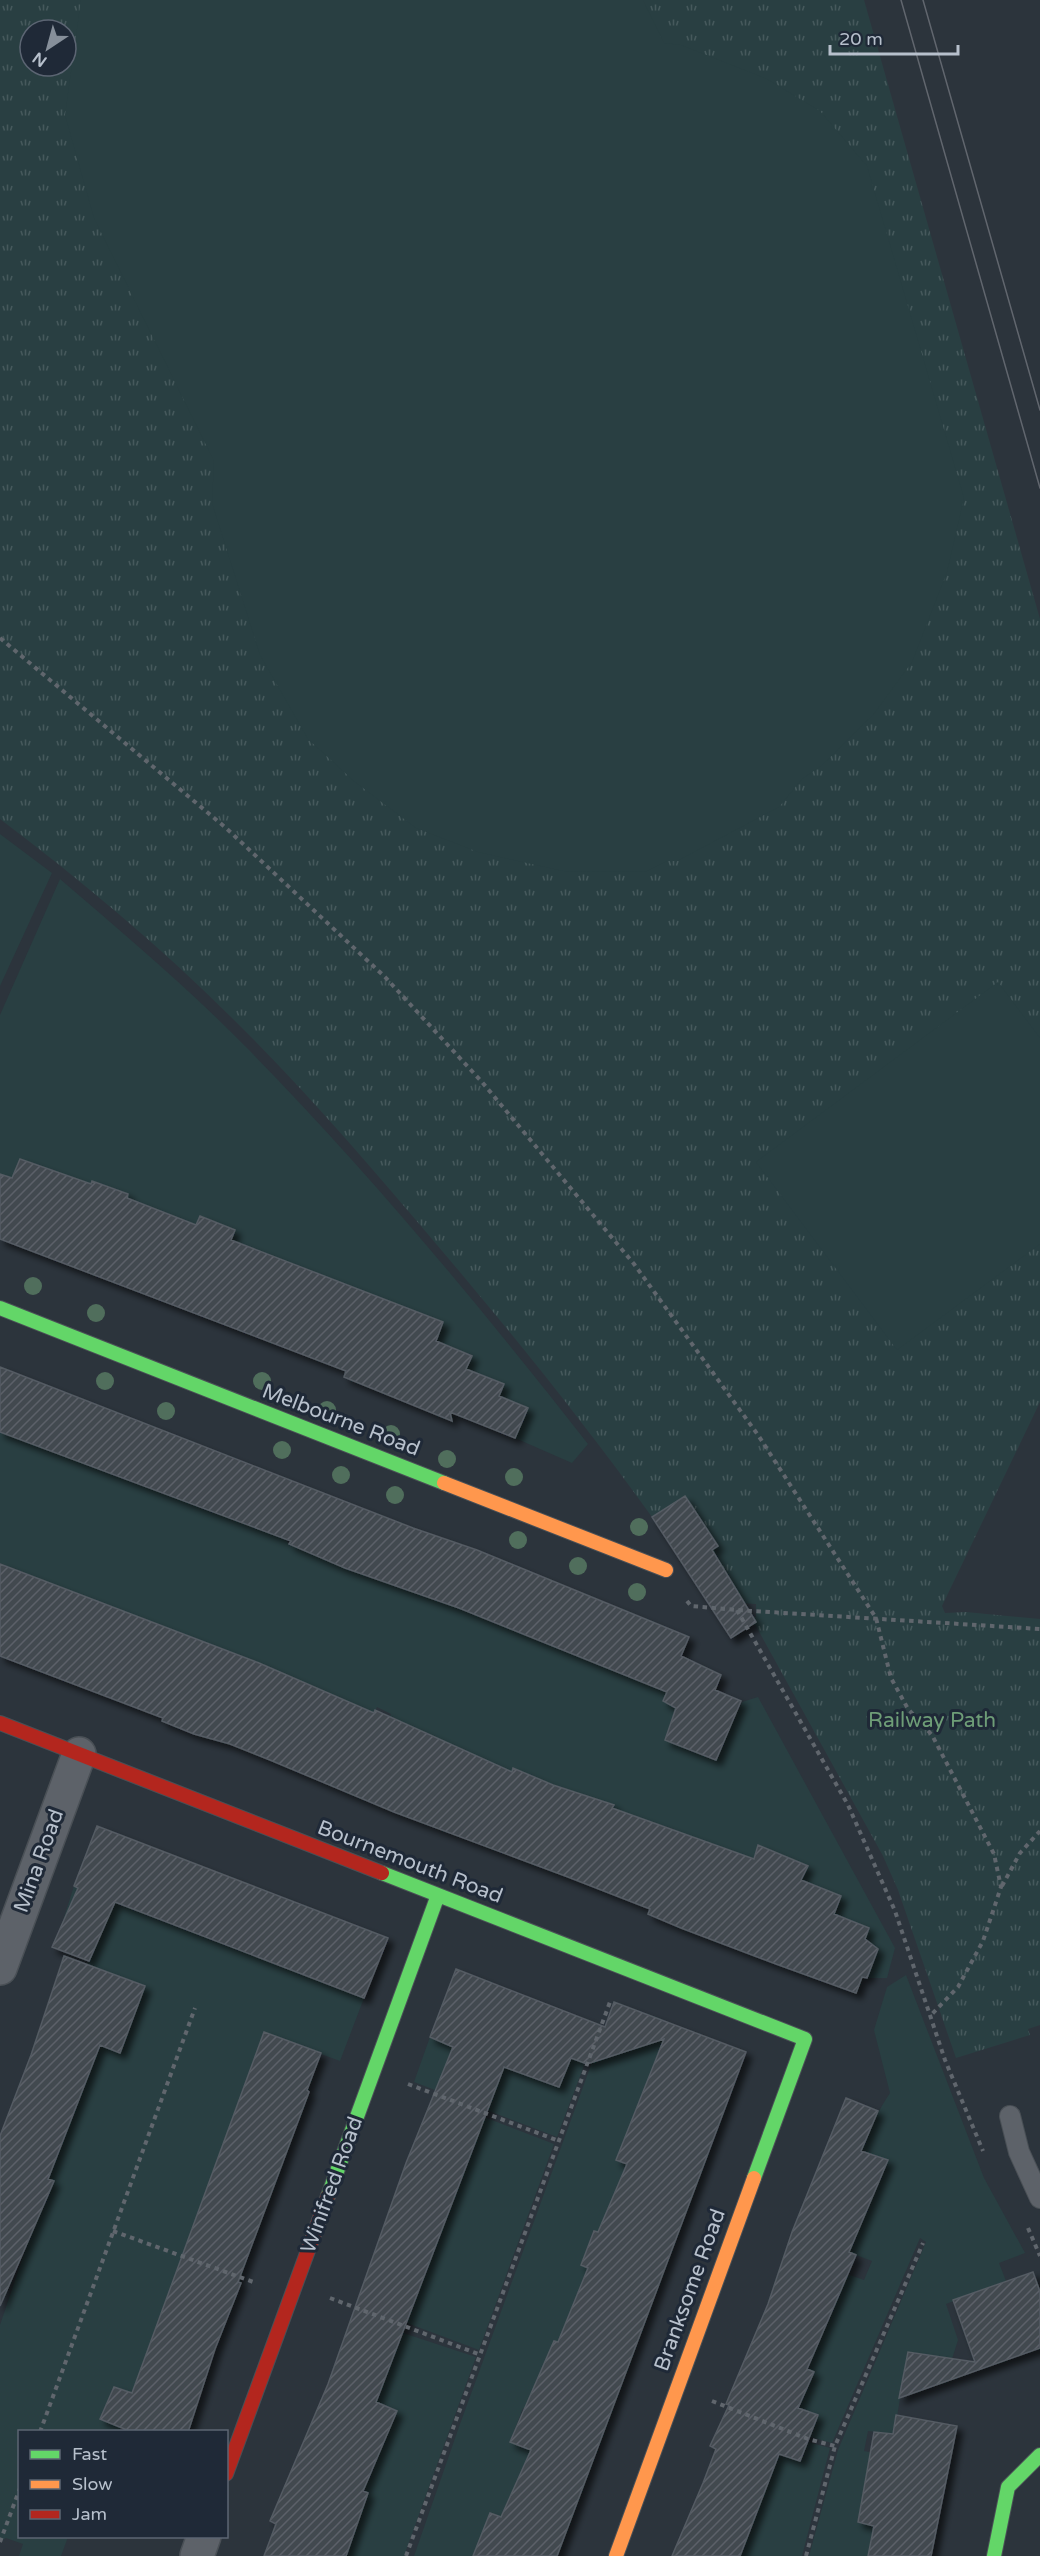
<svg xmlns="http://www.w3.org/2000/svg" width="1040" height="2556" font-family="'Varela Round',sans-serif">
	<style>
		.park { fill: url(#park-tufts); fill-rule: evenodd }
		.garden { fill: #293f42 }
		.building { fill: url(#building-hatch); stroke: #545b63; stroke-width: 1.5; filter: url(#shadow) }
		.lines { fill: none; stroke-linecap: round; stroke-linejoin: round }
		.lane-casing { stroke: #4a5056; stroke-width: 22 }
		.street-casing { stroke: #4a5056; stroke-width: 36 }
		.fast-casing { stroke: #4a5056; stroke-width: 16 }
		.slow-casing { stroke: #4a5056; stroke-width: 16 }
		.jam-casing { stroke: #4a5056; stroke-width: 16 }
		.path { stroke: #60666d; stroke-width: 4; stroke-dasharray: 4.5 4.5; stroke-linecap: butt }
		.lane { stroke: #5d6269; stroke-width: 20 }
		.street { stroke: #5d6269; stroke-width: 33 }
		.fast { stroke: #63d668; stroke-width: 14 }
		.slow { stroke: #ff974d; stroke-width: 14 }
		.jam { stroke: #b3261e; stroke-width: 14 }
		.tram { stroke: #61666e; stroke-width: 1.5 }
		.tree { fill: #506e5c }
		.labels { text-anchor: middle; dominant-baseline: central; stroke-width: 6; stroke-linejoin: round; paint-order: stroke }
		.street-label { font-size: 21px; fill: #b7c0cc; stroke: #1f2937 }
		.park-label { font-size: 21px; fill: #6e9d77; stroke: #1f2937 }
	</style>
	<defs>
		<pattern id="park-tufts" width="24" height="20" patternUnits="userSpaceOnUse" patternTransform="scale(1.5)"><rect width="24" height="20" fill="#293f42"/><path d="M3 7l-1-3M5 7V3M7 7l1-3M15 17l-1-3M17 17v-4M19 17l1-3" fill="none" stroke="#46595c"/></pattern>
		<pattern id="building-hatch" width="6" height="6" patternUnits="userSpaceOnUse" patternTransform="scale(1.5)"><rect width="6" height="6" fill="#434950"/><path d="M-1 1l2-2M0 6l6-6M5 7l2-2" fill="none" stroke="#5c6168"/></pattern>
		<filter id="shadow"><feDropShadow dx="5.5" dy="5.5" stdDeviation="3" flood-color="#0009"/></filter>
	</defs>
	<rect width="100%" height="100%" fill="#2c343c"/>
	<path class="park" d="M 0,0 L 864,0 L 1040,619 L 1040,1402 L 942,1606 L 945,1613 L 966,1612 L 1040,1619 L 1040,2025 L 1028,2029 L 1030,2035 L 956,2058 L 898,1890 L 883,1856 L 751,1617 L 756,1617 L 756,1604 L 706,1601 L 733,1585 L 712,1549 L 718,1546 L 685,1496 L 652,1517 C 585,1424 512,1333 437,1245 C 372,1168 306,1091 234,1020 C 161,947 82,881 0,819 ZM 30,30 L 66,30 L 66,66 L 30,66 Z"/>
	<path class="garden" d="M 81,0 L 643,0 L 664,43 L 681,45 L 767,79 L 820,111 L 867,166 L 964,498 L 947,572 L 912,662 L 873,715 L 821,766 L 802,779 L 779,807 L 677,861 L 667,861 L 645,872 L 563,871 L 478,852 L 416,828 L 355,782 L 308,739 L 260,655 L 212,503 L 214,461 L 94,218 L 65,115 Z
		M 0,834 L 52,873 L 0,986 Z
		M 60,879 C 123,933 187,987 245,1046 C 368,1171 480,1306 588,1444 L 572,1463 L 515,1438 L 525,1413 L 499,1396 L 504,1384 L 466,1369 L 472,1355 L 436,1341 L 409,1310 L 231,1240 L 235,1230 L 201,1216 L 196,1225 L 127,1198 L 128,1194 L 93,1181 L 90,1186 L 21,1159 L 12,1178 L 0,1174 L 0,1015 Z
		M 998,982 L 1040,1038 L 1040,1244 L 897,1350 L 756,1162 Z
		M 0,1432 L 285,1539 L 289,1544 L 359,1573 L 459,1608 L 667,1692 L 663,1701 L 676,1708 L 666,1740 L 716,1760 L 742,1702 L 758,1697 L 895,1948 L 887,1978 L 867,1978 L 877,1949 L 865,1939 L 869,1928 L 834,1914 L 841,1896 L 815,1886 L 788,1911 L 807,1866 L 758,1846 L 743,1890 L 737,1854 L 688,1835 L 677,1864 L 662,1859 L 674,1829 L 661,1825 L 653,1841 L 606,1823 L 613,1806 L 562,1788 L 555,1804 L 539,1779 L 514,1768 L 506,1784 L 381,1736 L 391,1714 L 377,1707 L 374,1714 L 136,1616 L 23,1580 L 25,1573 L 0,1563 Z
		M 74,1886 L 364,1998 L 340,2061 L 264,2033 L 132,2393 L 114,2387 L 100,2418 L 121,2427 L 119,2431 L 20,2432 L 20,2536 L 68,2537 L 61,2556 L 19,2556 L 23,2544 L 6,2538 L 0,2541 L 0,2325 L 27,2245 L 54,2181 L 46,2178 L 99,2045 L 132,2019 L 145,1986 L 87,1965 L 96,1944 L 60,1930 Z
		M 906,1975 L 984,2178 L 1025,2253 L 999,2263 L 1006,2281 L 946,2304 L 958,2340 L 952,2359 L 908,2352 L 894,2434 L 868,2431 L 864,2451 L 874,2453 L 859,2522 L 879,2527 L 871,2539 L 868,2556 L 809,2556 L 838,2450 L 926,2242 L 920,2238 L 832,2443 L 810,2437 L 818,2415 L 798,2408 L 814,2372 L 808,2369 L 844,2273 L 864,2280 L 872,2261 L 848,2252 L 888,2160 L 857,2149 C 869,2131 878,2111 890,2093 L 874,2030 L 887,1987 Z
		M 614,2002 L 662,2019 L 657,2033 L 664,2046 L 616,2160 L 639,2169 L 598,2232 L 593,2231 L 581,2265 L 599,2272 L 573,2348 L 554,2341 L 526,2409 L 523,2408 L 510,2442 L 531,2450 L 506,2519 L 490,2514 L 473,2556 L 414,2556 L 460,2424 Z
		M 430,2037 L 559,2087 L 571,2058 L 585,2063 L 557,2137 L 414,2082 Z
		M 484,2117 L 554,2144 L 479,2350 L 407,2323 Z
		M 403,2333 L 476,2357 L 404,2556 L 346,2556 L 354,2474 L 397,2411 L 376,2402 Z
		M 808,2442 L 830,2448 L 802,2556 L 740,2556 L 747,2539 L 743,2537 L 779,2454 L 800,2460 Z"/>
	<path class="building" d="M 20,1159 L 91,1184 L 92,1181 L 128,1194 L 127,1198 L 196,1225 L 200,1216 L 235,1230 L 231,1240 L 443,1322 L 436,1341 L 472,1356 L 466,1369 L 504,1384 L 499,1396 L 528,1408 L 515,1438 L 450,1412 L 452,1421 L 344,1377 L 346,1371 L 0,1239 L 0,1174 L 12,1178 Z
		M 0,1367 L 413,1528 L 477,1550 L 689,1637 L 681,1656 L 721,1675 L 715,1690 L 741,1701 L 716,1760 L 665,1740 L 676,1708 L 663,1701 L 667,1692 L 459,1608 L 345,1568 L 289,1544 L 291,1541 L 0,1432 Z
		M 685,1496 L 718,1546 L 712,1550 L 756,1622 L 731,1638 L 652,1517 Z
		M 0,1564 L 259,1663 L 374,1713 L 375,1710 L 512,1772 L 513,1768 L 553,1785 L 614,1805 L 612,1808 L 754,1859 L 758,1845 L 808,1866 L 801,1880 L 841,1896 L 834,1914 L 869,1928 L 865,1939 L 878,1949 L 867,1978 L 862,1977 L 856,1993 L 776,1964 L 681,1928 L 648,1914 L 650,1909 L 568,1877 L 394,1812 L 270,1760 L 230,1744 L 194,1734 L 162,1721 L 163,1718 L 0,1656 Z
		M 97,1826 L 388,1938 L 364,1998 L 115,1902 L 89,1961 L 52,1947 L 78,1888 L 74,1886 Z
		M 64,1956 L 145,1986 L 120,2053 L 100,2045 L 48,2179 L 54,2181 L 0,2306 L 0,2136 L 31,2055 Z
		M 456,1969 L 605,2027 L 614,2002 L 746,2052 L 557,2556 L 473,2556 L 490,2513 L 501,2517 L 531,2450 L 510,2442 L 554,2341 L 558,2342 L 588,2268 L 581,2265 L 594,2231 L 598,2232 L 627,2164 L 616,2160 L 664,2039 L 587,2064 L 571,2058 L 559,2087 L 504,2067 L 376,2402 L 397,2411 L 363,2491 L 368,2493 L 346,2556 L 264,2556 L 276,2524 L 270,2521 L 328,2384 L 406,2163 L 453,2047 L 430,2037 Z
		M 264,2032 L 321,2053 L 307,2090 L 309,2092 L 238,2282 L 241,2283 L 215,2349 L 188,2432 L 132,2432 L 100,2419 L 114,2387 L 132,2393 Z
		M 846,2098 L 878,2111 L 861,2151 L 888,2160 L 849,2252 L 856,2255 L 807,2369 L 814,2372 L 798,2408 L 818,2415 L 800,2461 L 779,2454 L 740,2556 L 672,2556 L 703,2483 L 716,2449 L 710,2446 L 729,2405 L 726,2404 L 768,2304 L 792,2232 Z
		M 1033,2272 L 1040,2292 L 1040,2348 L 899,2398 L 908,2352 L 975,2362 L 953,2300 Z
		M 896,2415 L 957,2426 L 931,2556 L 868,2556 L 874,2526 L 858,2522 L 874,2432 L 893,2434 Z"/>
	<g class="lines">
		<defs>
			<path id="lane" d="M 1010,2116 L 1019,2152 L 1040,2198"/>
			<path id="street" d="M 0,1968 L 79,1754
				M 197,2556 L 204,2536"/>
			<path id="fast" d="M 0,1308 L 444,1483
				M 382,1873 L 805,2039 L 754,2178
				M 328,2196 L 438,1895
				M 994,2556 L 1008,2487 L 1040,2455"/>
			<path id="slow" d="M 444,1483 L 666,1570
				M 616,2556 L 754,2178"/>
			<path id="jam" d="M 0,1723 L 382,1873
				M 226,2474 L 328,2196"/>
		</defs>
		<use href="#lane" class="lane-casing"/>
		<use href="#street" class="street-casing"/>
		<use href="#fast" class="fast-casing"/>
		<use href="#slow" class="slow-casing"/>
		<use href="#jam" class="jam-casing"/>
		<path class="path" d="M 0,638 L 226,828 L 385,977 L 482,1082 L 634,1264 L 758,1435 L 876,1618 L 891,1678 L 908,1709 L 932,1735 L 994,1854 L 1001,1887 L 983,1941 L 958,1987 L 931,2015
			M 687,1601 L 691,1606 L 737,1610 L 1040,1629
			M 737,1610 L 848,1805 L 895,1911 L 945,2060 L 983,2151
			M 1002,1886 L 1020,1853 L 1040,1831
			M 408,2084 L 559,2141
			M 1028,2228 L 1040,2256
			M 113,2231 L 256,2283
			M 330,2298 L 481,2355
			M 712,2401 L 808,2439 L 835,2446
			M 40,2432 L 195,2008
			M 0,2542 L 20,2488
			M 406,2556 L 610,2002
			M 806,2556 L 835,2446 L 923,2243"/>
		<use href="#lane" class="lane"/>
		<use href="#street" class="street"/>
		<use href="#fast" class="fast"/>
		<use href="#slow" class="slow"/>
		<use href="#jam" class="jam"/>
		<path class="tram" d="M 901,0 L 1040,488
			M 923,0 L 1040,410"/>
	</g>
	<g class="tree">
		<circle cx="33" cy="1286" r="9"/>
		<circle cx="96" cy="1313" r="9"/>
		<circle cx="105" cy="1381" r="9"/>
		<circle cx="262" cy="1381" r="9"/>
		<circle cx="327" cy="1410" r="9"/>
		<circle cx="166" cy="1411" r="9"/>
		<circle cx="391" cy="1434" r="9"/>
		<circle cx="282" cy="1450" r="9"/>
		<circle cx="447" cy="1459" r="9"/>
		<circle cx="341" cy="1475" r="9"/>
		<circle cx="514" cy="1477" r="9"/>
		<circle cx="395" cy="1495" r="9"/>
		<circle cx="639" cy="1527" r="9"/>
		<circle cx="518" cy="1540" r="9"/>
		<circle cx="578" cy="1566" r="9"/>
		<circle cx="637" cy="1592" r="9"/>
	</g>
	<g class="labels">
		<g class="street-label">
			<text transform="translate(341 1420) rotate(21)">Melbourne Road</text>
			<text transform="translate(39 1861) rotate(-70)">Mina Road</text>
			<text transform="translate(410 1862) rotate(21)">Bournemouth Road</text>
			<text transform="translate(332 2185) rotate(-70)">Winifred Road</text>
			<text transform="translate(690 2290) rotate(-70)">Branksome Road</text>
		</g>
		<g class="park-label">
			<text x="932" y="1720">Railway Path</text>
		</g>
	</g>
	<rect x="18" y="2430" width="210" height="108" fill="#1f2937" stroke="#5c6573" stroke-width="1.5"/>
	<rect x="30" y="2450" width="30" height="9" fill="#63d668" stroke="#5c6573" stroke-width="1.5"/>
	<text x="72" y="2460" font-size="18" fill="#b7c0cc">Fast</text>
	<rect x="30" y="2480" width="30" height="9" fill="#ff974d" stroke="#5c6573" stroke-width="1.5"/>
	<text x="72" y="2490" font-size="18" fill="#b7c0cc">Slow</text>
	<rect x="30" y="2510" width="30" height="9" fill="#b3261e" stroke="#5c6573" stroke-width="1.5"/>
	<text x="72" y="2520" font-size="18" fill="#b7c0cc">Jam</text>
	<g transform="translate(48 48) rotate(216)"><circle r="28" fill="#1f2937" stroke="#5c6573" stroke-width="1.5"/>
	<path d="M0-4.5L10 22L0 15L-10 22Z" fill="#868f9a"/>
	<text y="-9" font-size="16" font-weight="bold" text-anchor="middle" fill="#b7c0cc">N</text>
	</g>
	<path d="M830 45v9h128v-9" fill="none" stroke="#b7c0cc" stroke-width="3"/>
	<text x="839" y="45" font-size="18" fill="#b7c0cc" stroke="#1f2937" stroke-width="4.5" paint-order="stroke">20 m</text>
</svg>
